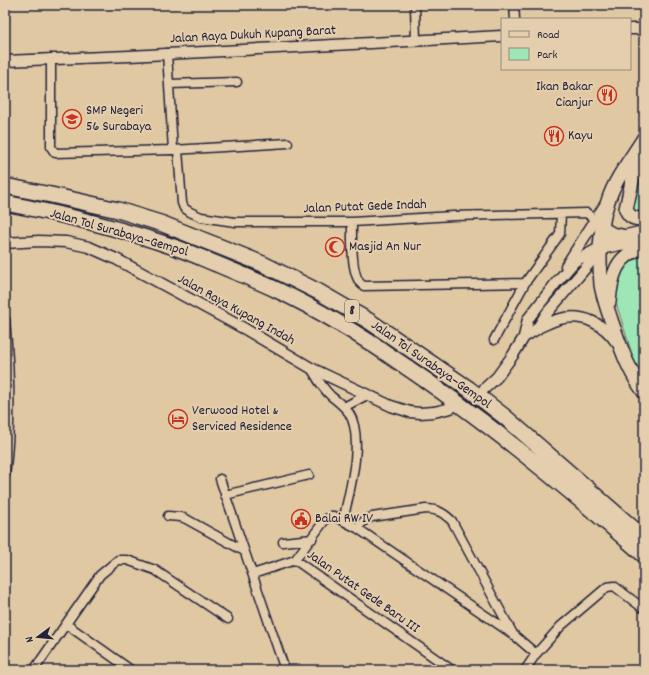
<svg xmlns="http://www.w3.org/2000/svg" width="649" height="675" font-family="Dekko,sans-serif">
	<style>
		.green { fill: #9ee6b5; stroke: #608478 }
		.lines { fill: none; stroke-linecap: round; stroke-linejoin: round }
		.minor-casing { stroke: #22223b; stroke-width: 11 }
		.tertiary-casing { stroke: #22223b; stroke-width: 13 }
		.primary-casing { stroke: #22223b; stroke-width: 16 }
		.motorway-casing { stroke: #22223b; stroke-width: 18 }
		.minor { stroke: #e4cead; stroke-width: 8 }
		.tertiary { stroke: #e4cead; stroke-width: 10 }
		.primary { stroke: #e4cead; stroke-width: 13 }
		.motorway { stroke: #e4cead; stroke-width: 15 }
		.labels { text-anchor: middle; dominant-baseline: central; stroke-width: 4; stroke-linejoin: round; paint-order: stroke }
		.shield { fill: #e4cead; stroke: #5c565d; stroke-width: 1 }
		.shield-label { font-size: 13px; font-weight: bold; fill: #22223b }
		.street-label { font-size: 14px; fill: #22223b; stroke: #e4cead }
		.poi-label { font-size: 14px; fill: #22223b; stroke: #e4cead; text-anchor: start }
	</style>
	<rect width="100%" height="100%" fill="#e0c8a3"/>
	<filter id="ink" filterUnits="userSpaceOnUse"><feTurbulence type="fractalNoise" baseFrequency=".025" numOctaves="2"/><feDisplacementMap in="SourceGraphic" scale="8" xChannelSelector="R" yChannelSelector="G"/><feConvolveMatrix kernelMatrix="1 2 1 2 8 2 1 2 1" color-interpolation-filters="sRGB"/></filter>
	<g filter="url(#ink)">
		<path class="green" d="M 644,170 L 644,217 L 634,217 L 627,205 L 641,180 Z
			M 644,253 L 644,382 L 635,363 L 612,290 L 625,260 Z"/>
		<g class="lines">
			<defs>
				<path id="minor" d="M 415,5 L 416,40
					M 514,5 L 515,19
					M 167,53 L 173,150 L 288,143
					M 51,58 L 51,147 L 55,153 L 173,150
					M 169,84 L 237,82
					M 178,150 L 182,203 L 184,208 L 190,212 L 201,217 L 235,222 L 352,222 L 453,216 L 587,213 L 599,225
					M 352,222 C 352,236 350,280 364,286 L 525,283
					M 5,319 C 10,372 12,423 5,475
					M 494,340 L 525,283 L 560,234 L 561,214
					M 311,368 C 317,378 322,388 331,396 C 337,401 344,406 349,413 C 365,438 349,493 343,521
					M 344,407 L 367,395
					M 220,479 L 285,670
					M 225,495 L 309,475
					M 168,516 L 181,517 L 186,519 L 244,551
					M 357,528 L 365,520 L 372,517 L 426,509 C 437,509 444,513 452,521 L 513,634
					M 283,542 L 312,539
					M 295,560 L 325,520 L 331,516 L 334,516 L 357,528 L 514,635 L 536,654
					M 253,574 L 295,560 L 452,670
					M 66,624 L 131,670
					M 34,670 L 100,575 L 118,560 L 127,560 L 155,570 L 228,619
					M 525,670 L 536,654 L 561,626 L 607,587 L 614,586 L 644,609"/>
				<path id="tertiary" d="M 630,29 L 644,29
					M 5,61 L 129,56 L 502,36
					M 5,243 L 39,241 L 66,242 L 89,247 L 116,259 L 245,329 L 311,368 L 391,406 L 410,412 L 420,413 L 434,412 L 451,408
					M 566,266 L 605,205
					M 537,328 C 545,325 552,321 560,319 C 583,313 604,324 616,342
					M 524,337 L 537,329 L 547,313 L 588,265 L 600,249 L 644,240
					M 484,389 L 497,377 L 513,355 L 524,337 L 528,319 L 556,283 L 575,261 L 622,236 L 644,231"/>
				<path id="primary" d="M 644,138 C 631,159 616,177 608,201 C 599,227 599,259 601,285 C 603,297 608,310 611,320 C 621,348 627,368 644,392
					M 639,150 L 626,209 C 629,218 635,219 644,219
					M 602,228 L 612,234 L 622,236
					M 609,302 C 611,277 616,254 644,248"/>
				<path id="motorway" d="M 5,186 L 51,195 L 118,210 L 163,224 L 263,264 L 319,292 L 369,321 L 469,389 L 505,417 L 644,538
					M 5,203 C 62,214 119,228 174,247 C 189,252 204,259 219,265 C 238,273 258,281 277,290 C 320,310 360,335 399,362 C 486,420 566,486 644,555"/>
			</defs>
			<use href="#minor" class="minor-casing"/>
			<use href="#tertiary" class="tertiary-casing"/>
			<use href="#primary" class="primary-casing"/>
			<use href="#motorway" class="motorway-casing"/>
			<use href="#minor" class="minor"/>
			<use href="#tertiary" class="tertiary"/>
			<use href="#primary" class="primary"/>
			<use href="#motorway" class="motorway"/>
		</g>
	</g>
	<defs>
		<symbol id="restaurant-ring" viewBox="-11 -11 22 22"><circle r="9.5" fill="#e4cead" stroke="#c8321e" stroke-width="1.5"/><path d="M-5-6h1v4h1v-4h1v4h1v-4h1v5L-1.5 .5V6h-2V.5L-5-1ZM5-6V6H3V1.5H1.5Q1.5-4 5-6Z" fill="#c8321e"/></symbol>
		<symbol id="school-ring" viewBox="-11 -11 22 22"><circle r="9.5" fill="#e4cead" stroke="#c8321e" stroke-width="1.5"/><path d="M0-5L7-2L0 1L-7-2ZM-4 1L0 2.5L4 1V4Q0 6-4 4Z" fill="#c8321e"/></symbol>
		<symbol id="mosque-ring" viewBox="-11 -11 22 22"><circle r="9.5" fill="#e4cead" stroke="#c8321e" stroke-width="1.5"/><path d="M3.5-4.9A6 6 0 1 0 3.5 4.9A5 5 0 1 1 3.5-4.9Z" fill="#c8321e"/></symbol>
		<symbol id="hotel-ring" viewBox="-11 -11 22 22"><circle r="9.5" fill="#e4cead" stroke="#c8321e" stroke-width="1.5"/><path d="M-6-4.5h1.5V1H6V5H4.5V3h-9V5H-6ZM-4 0a1.8 1.8 0 1 1 3.6 0ZM.5 0V-2.5h3Q6-2.5 6 0Z" fill="#c8321e"/></symbol>
		<symbol id="civic-ring" viewBox="-11 -11 22 22"><circle r="9.5" fill="#e4cead" stroke="#c8321e" stroke-width="1.5"/><path d="M-.6-6.5H3V-4.5H.6V-3L4-1V1h2V6H-6V1h2V-1L-.6-3ZM-1.2 2.5V6h2.4V2.5Z" fill="#c8321e"/></symbol>
	</defs>
	<g fill-rule="evenodd">
		<use href="#restaurant-ring" x="596" y="84" width="22" height="22"/>
		<use href="#school-ring" x="61" y="108" width="22" height="22"/>
		<use href="#restaurant-ring" x="543" y="125" width="22" height="22"/>
		<use href="#mosque-ring" x="324" y="236" width="22" height="22"/>
		<use href="#hotel-ring" x="167" y="408" width="22" height="22"/>
		<use href="#civic-ring" x="290" y="508" width="22" height="22"/>
	</g>
	<g class="labels">
		<rect class="shield" x="345" y="300" width="14" height="22" rx="3"/>
		<g class="shield-label">
			<text x="352" y="311">8</text>
		</g>
		<g class="street-label">
			<text transform="translate(253 35) rotate(-3)">Jalan Raya Dukuh Kupang Barat</text>
			<text transform="translate(365 207) rotate(-2)">Jalan Putat Gede Indah</text>
			<text transform="translate(119 233) rotate(16)">Jalan Tol Surabaya–Gempol</text>
			<text transform="translate(236 310) rotate(29)">Jalan Raya Kupang Indah</text>
			<text transform="translate(431 365) rotate(35)">Jalan Tol Surabaya–Gempol</text>
			<text transform="translate(363 592) rotate(35)">Jalan Putat Gede Baru III</text>
		</g>
		<g class="poi-label">
			<text x="593" y="87" text-anchor="end">Ikan Bakar<tspan x="593" dy="16">Cianjur</tspan></text>
			<text x="86" y="111">SMP Negeri<tspan x="86" dy="16">56 Surabaya</tspan></text>
			<text x="568" y="136">Kayu</text>
			<text x="349" y="247">Masjid An Nur</text>
			<text x="192" y="411">Verwood Hotel &amp;<tspan x="192" dy="16">Serviced Residence</tspan></text>
			<text x="315" y="519">Balai RW IV</text>
		</g>
	</g>
	<rect width="649" height="675" fill="none" stroke="#e4cead" stroke-width="20"/>
	<rect x="10" y="10" width="629" height="655" fill="none" stroke="#22223b" stroke-width="1.5" filter="url(#ink)"/>
	<rect x="501" y="18" width="130" height="52" fill="#e4cead" stroke="#96897f"/>
	<rect x="509" y="31" width="20" height="6" fill="#e4cead" stroke="#96897f"/>
	<text x="537" y="38" font-size="12" fill="#22223b">Road</text>
	<rect x="509" y="48" width="20" height="12" fill="#9ee6b5" stroke="#96897f"/>
	<text x="537" y="58" font-size="12" fill="#22223b">Park</text>
	<g transform="translate(38 637) rotate(254)" stroke="#e4cead" stroke-width="3" paint-order="stroke">
	<path d="M0-3L7 15L0 10L-7 15Z" fill="#22223b"/>
	<text y="-6" font-size="11" font-weight="bold" text-anchor="middle" fill="#22223b">N</text>
	</g>
</svg>
